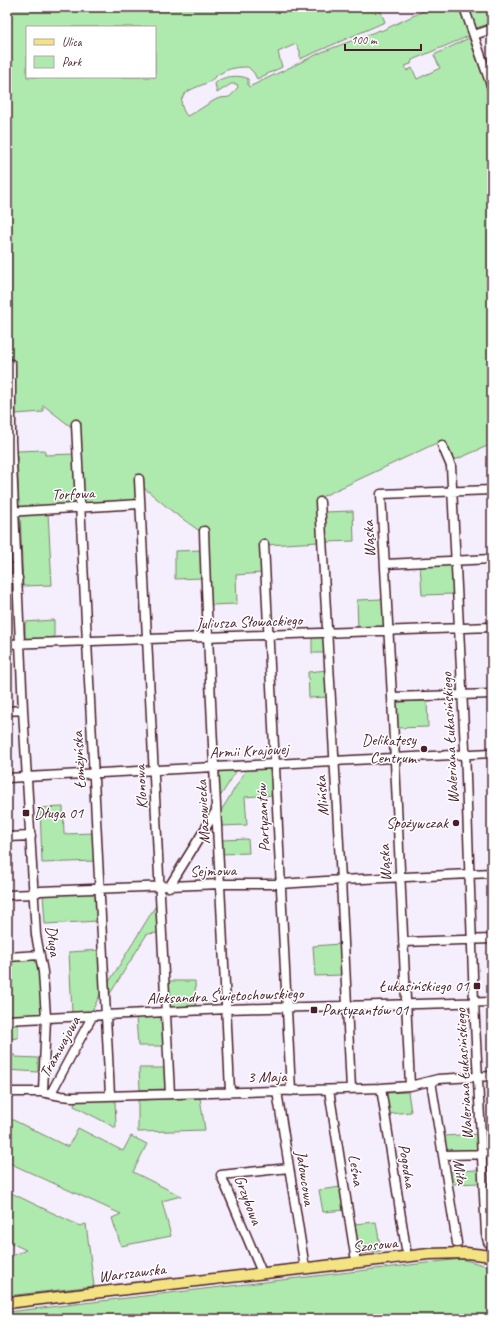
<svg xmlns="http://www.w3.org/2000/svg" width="499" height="1326" font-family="Caveat,sans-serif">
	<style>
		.green { fill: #aee9ae; stroke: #7c846c; fill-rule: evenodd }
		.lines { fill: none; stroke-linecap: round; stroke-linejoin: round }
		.minor-casing { stroke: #4a1f2b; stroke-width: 11 }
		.major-casing { stroke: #4a1f2b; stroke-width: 13 }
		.minor { stroke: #fff; stroke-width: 8 }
		.major { stroke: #f4e382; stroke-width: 10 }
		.poi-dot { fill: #4a1f2b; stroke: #fff; stroke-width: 1.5 }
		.labels { text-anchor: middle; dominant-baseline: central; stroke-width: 3; stroke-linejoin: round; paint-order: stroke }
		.street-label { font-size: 16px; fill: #4a1f2b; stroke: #fff }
		.poi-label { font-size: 16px; fill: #4a1f2b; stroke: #fff; text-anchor: end }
	</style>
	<rect width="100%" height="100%" fill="#f5eefd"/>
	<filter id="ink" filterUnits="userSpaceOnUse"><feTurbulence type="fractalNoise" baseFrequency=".025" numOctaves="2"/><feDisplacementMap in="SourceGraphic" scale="8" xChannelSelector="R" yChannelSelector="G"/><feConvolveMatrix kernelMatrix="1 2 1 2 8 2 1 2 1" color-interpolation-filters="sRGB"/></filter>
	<g filter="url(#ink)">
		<path class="green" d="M 7,7 L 379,7 L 385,22 L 300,59 L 300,51 L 296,44 L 278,52 L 282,67 L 257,79 L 254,73 L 248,67 C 239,67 229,68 221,73 C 216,75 213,80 208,82 C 200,87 186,89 182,98 C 180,104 183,111 187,116 C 198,112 206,104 217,99 C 221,97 225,98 229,97 C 233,95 235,90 238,87 L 237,84 L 231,84 L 217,93 L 215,84 C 219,76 242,74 248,79 L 248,85 L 249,87 L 322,52 L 380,30 L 381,31 L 432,7 L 459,7 L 469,36 L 412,60 L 411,64 L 405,66 L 407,71 L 412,68 L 417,79 L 440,68 L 434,55 L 469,38 L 492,101 L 492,444 L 455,460 L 443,440 L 317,499 L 319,542 L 267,545 L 262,573 L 236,575 L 237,604 L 210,605 L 201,532 L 173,512 L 137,482 L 137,502 L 83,504 L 74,429 L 43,405 L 43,412 L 15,414 L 7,380 ZM 27,27 L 155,27 L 155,77 L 27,77 Z
			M 469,7 L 492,7 L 492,23 L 476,28 Z
			M 7,432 L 10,508 L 7,508 Z
			M 45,450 L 45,455 L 75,454 L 77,505 L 19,508 L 17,451 Z
			M 353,511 L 354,541 L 326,542 L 324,512 Z
			M 48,513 L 52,585 L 23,586 L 20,514 Z
			M 202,550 L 203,578 L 175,579 L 175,551 Z
			M 453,564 L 454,594 L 422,595 L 420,565 Z
			M 383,599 L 385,628 L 358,629 L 357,600 Z
			M 54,620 L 54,640 L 25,641 L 25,622 Z
			M 312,637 L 325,637 L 326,653 L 312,653 Z
			M 327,670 L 328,697 L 309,698 L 308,672 Z
			M 427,701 L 428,727 L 395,728 L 395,702 Z
			M 268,769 L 272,772 L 272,795 L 245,797 L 247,825 L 220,826 L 219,814 L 246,770 Z
			M 237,770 L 218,800 L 218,775 L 221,771 Z
			M 63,807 L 64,834 L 94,833 L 95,861 L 42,863 L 40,808 Z
			M 248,839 L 249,853 L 221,854 L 221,840 Z
			M 97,892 L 98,921 L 45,924 L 43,894 Z
			M 158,902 L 158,933 L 147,934 L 108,997 L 108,982 L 109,982 Z
			M 340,944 L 342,975 L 315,976 L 313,946 Z
			M 100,950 L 101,993 L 91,1013 L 72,1013 L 69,952 Z
			M 33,959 L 37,961 L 40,984 L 41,1015 L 7,1017 L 7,961 Z
			M 167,981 L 195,981 L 196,1009 L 168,1009 Z
			M 162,1016 L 164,1046 L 138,1046 L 136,1017 Z
			M 7,1023 L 18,1023 L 18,1038 L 7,1039 Z
			M 7,1055 L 15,1055 L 15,1057 L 38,1058 L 38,1072 L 7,1070 Z
			M 139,1068 L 166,1068 L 167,1089 L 140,1090 Z
			M 408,1092 L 411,1112 L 388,1114 L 385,1093 Z
			M 200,1098 L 205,1130 L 138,1132 L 138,1100 Z
			M 115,1100 L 116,1128 L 74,1106 L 75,1101 Z
			M 7,1117 L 68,1147 L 78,1128 L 123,1151 L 131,1136 L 147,1144 L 133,1172 L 181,1196 L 162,1201 L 171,1236 L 121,1246 L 112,1218 L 121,1214 L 7,1162 L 7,1135 L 10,1128 L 7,1126 Z
			M 479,1134 L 480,1150 L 446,1152 L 443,1136 Z
			M 481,1170 L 481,1183 L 451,1184 L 449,1171 Z
			M 341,1187 L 345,1210 L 323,1212 L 319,1190 Z
			M 7,1191 L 80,1226 L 86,1224 L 94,1286 L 7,1296 L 7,1258 L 26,1250 L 7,1241 Z
			M 376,1222 L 381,1251 L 358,1254 L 354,1224 Z
			M 461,1259 L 492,1267 L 492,1319 L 7,1319 L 7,1312 Z"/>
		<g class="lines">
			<defs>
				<path id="minor" d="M 464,7 L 492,88
					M 474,35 L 492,29
					M 11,364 L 11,441 L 23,710 L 36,935 L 43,972 L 46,1017 L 43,1092
					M 76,424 L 110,1095
					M 442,445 L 451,466 L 465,749 L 474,1003 L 486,1234 L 488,1242 L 492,1245
					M 139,479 L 170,1094
					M 320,502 L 341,880 L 351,1089
					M 7,512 L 140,504
					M 204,531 C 210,718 222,905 230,1092
					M 264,544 L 291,1091
					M 385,564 L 492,559
					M 7,579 L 18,578
					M 7,644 L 492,627
					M 392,697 L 492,694
					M 7,711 L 23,710
					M 7,778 L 214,767 L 492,753
					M 7,837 L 31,836
					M 169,887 L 216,811
					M 7,895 L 34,894 L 40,891 L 221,884 L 280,884 L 341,880 L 492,873
					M 403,942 L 492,939
					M 7,957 L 40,955
					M 7,1020 L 226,1009 L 492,1002
					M 431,1081 L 457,1243
					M 410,1086 L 392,697 L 381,494 L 492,490
					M 381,1088 L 406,1249
					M 329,1090 L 355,1255
					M 277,1091 L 305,1268
					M 7,1092 L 41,1092 L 61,1096 L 72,1097 L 381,1088 L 410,1086 L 438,1079 L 492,1076
					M 51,1093 L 93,1015
					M 443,1155 L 492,1154
					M 261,1274 L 260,1268 L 221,1175 L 289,1168"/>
				<path id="major" d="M 7,1303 L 429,1254 L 466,1253 L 492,1256"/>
			</defs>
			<use href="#minor" class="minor-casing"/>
			<use href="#major" class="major-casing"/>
			<use href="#minor" class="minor"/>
			<use href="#major" class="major"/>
		</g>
	</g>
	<g class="poi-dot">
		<circle cx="424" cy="749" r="4"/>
		<rect x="22" y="809" width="8" height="8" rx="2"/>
		<circle cx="456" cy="823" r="4"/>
		<rect x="473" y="982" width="8" height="8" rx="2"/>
		<rect x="310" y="1006" width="8" height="8" rx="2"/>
	</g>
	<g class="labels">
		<g class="street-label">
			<text transform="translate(73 494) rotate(-3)">Torfowa</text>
			<text transform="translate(369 539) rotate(-93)">Wąska</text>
			<text transform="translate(249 622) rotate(-2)">Juliusza Słowackiego</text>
			<text transform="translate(450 738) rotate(-93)">Waleriana Łukasińskiego</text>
			<text transform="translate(249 751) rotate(-3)">Armii Krajowej</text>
			<text transform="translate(79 760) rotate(-93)">Łomżyńska</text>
			<text transform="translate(141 787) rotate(-93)">Klonowa</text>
			<text transform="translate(322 796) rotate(-94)">Mińska</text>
			<text transform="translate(203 812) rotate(-93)">Mazowiecka</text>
			<text transform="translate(263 818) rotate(-93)">Partyzantów</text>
			<text transform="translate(385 863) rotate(-93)">Wąska</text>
			<text transform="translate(213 871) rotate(-2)">Sejmowa</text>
			<text transform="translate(53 941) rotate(82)">Długa</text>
			<text transform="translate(225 996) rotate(-2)">Aleksandra Świętochowskiego</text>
			<text transform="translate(60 1047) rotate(-61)">Tramwajowa</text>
			<text transform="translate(464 1074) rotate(-93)">Waleriana Łukasińskiego</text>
			<text transform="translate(267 1077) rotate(-1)">3 Maja</text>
			<text transform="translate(407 1166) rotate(81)">Pogodna</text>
			<text transform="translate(356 1170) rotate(81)">Leśna</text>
			<text transform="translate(460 1172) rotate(81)">Miła</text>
			<text transform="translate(305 1178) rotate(81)">Jałowcowa</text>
			<text transform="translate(248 1200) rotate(69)">Grzybowa</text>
			<text transform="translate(375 1245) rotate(-6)">Szosowa</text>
			<text transform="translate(132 1273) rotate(-7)">Warszawska</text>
		</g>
		<g class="poi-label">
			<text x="416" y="740">Delikatesy<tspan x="416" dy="18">Centrum</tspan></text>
			<text x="34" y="813" text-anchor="start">Długa 01</text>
			<text x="448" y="823">Spożywczak</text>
			<text x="469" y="986">Łukasińskiego 01</text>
			<text x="322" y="1010" text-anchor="start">Partyzantów 01</text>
		</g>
	</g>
	<rect width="499" height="1326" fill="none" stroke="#fff" stroke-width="24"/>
	<rect x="12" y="12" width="475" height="1302" fill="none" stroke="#4a1f2b" stroke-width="1.5" filter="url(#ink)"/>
	<rect x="26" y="26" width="130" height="52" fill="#ffffff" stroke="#b7a5aa"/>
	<rect x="34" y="39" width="20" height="6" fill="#f4e382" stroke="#b7a5aa"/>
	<text x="62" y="46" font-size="12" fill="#4a1f2b">Ulica</text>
	<rect x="34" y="56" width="20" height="12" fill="#aee9ae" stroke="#b7a5aa"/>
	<text x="62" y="66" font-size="12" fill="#4a1f2b">Park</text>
	<path d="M345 44v6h76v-6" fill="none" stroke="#4a1f2b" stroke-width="2"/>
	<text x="351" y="44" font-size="12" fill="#4a1f2b" stroke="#ffffff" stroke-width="3" paint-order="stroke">100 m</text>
</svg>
